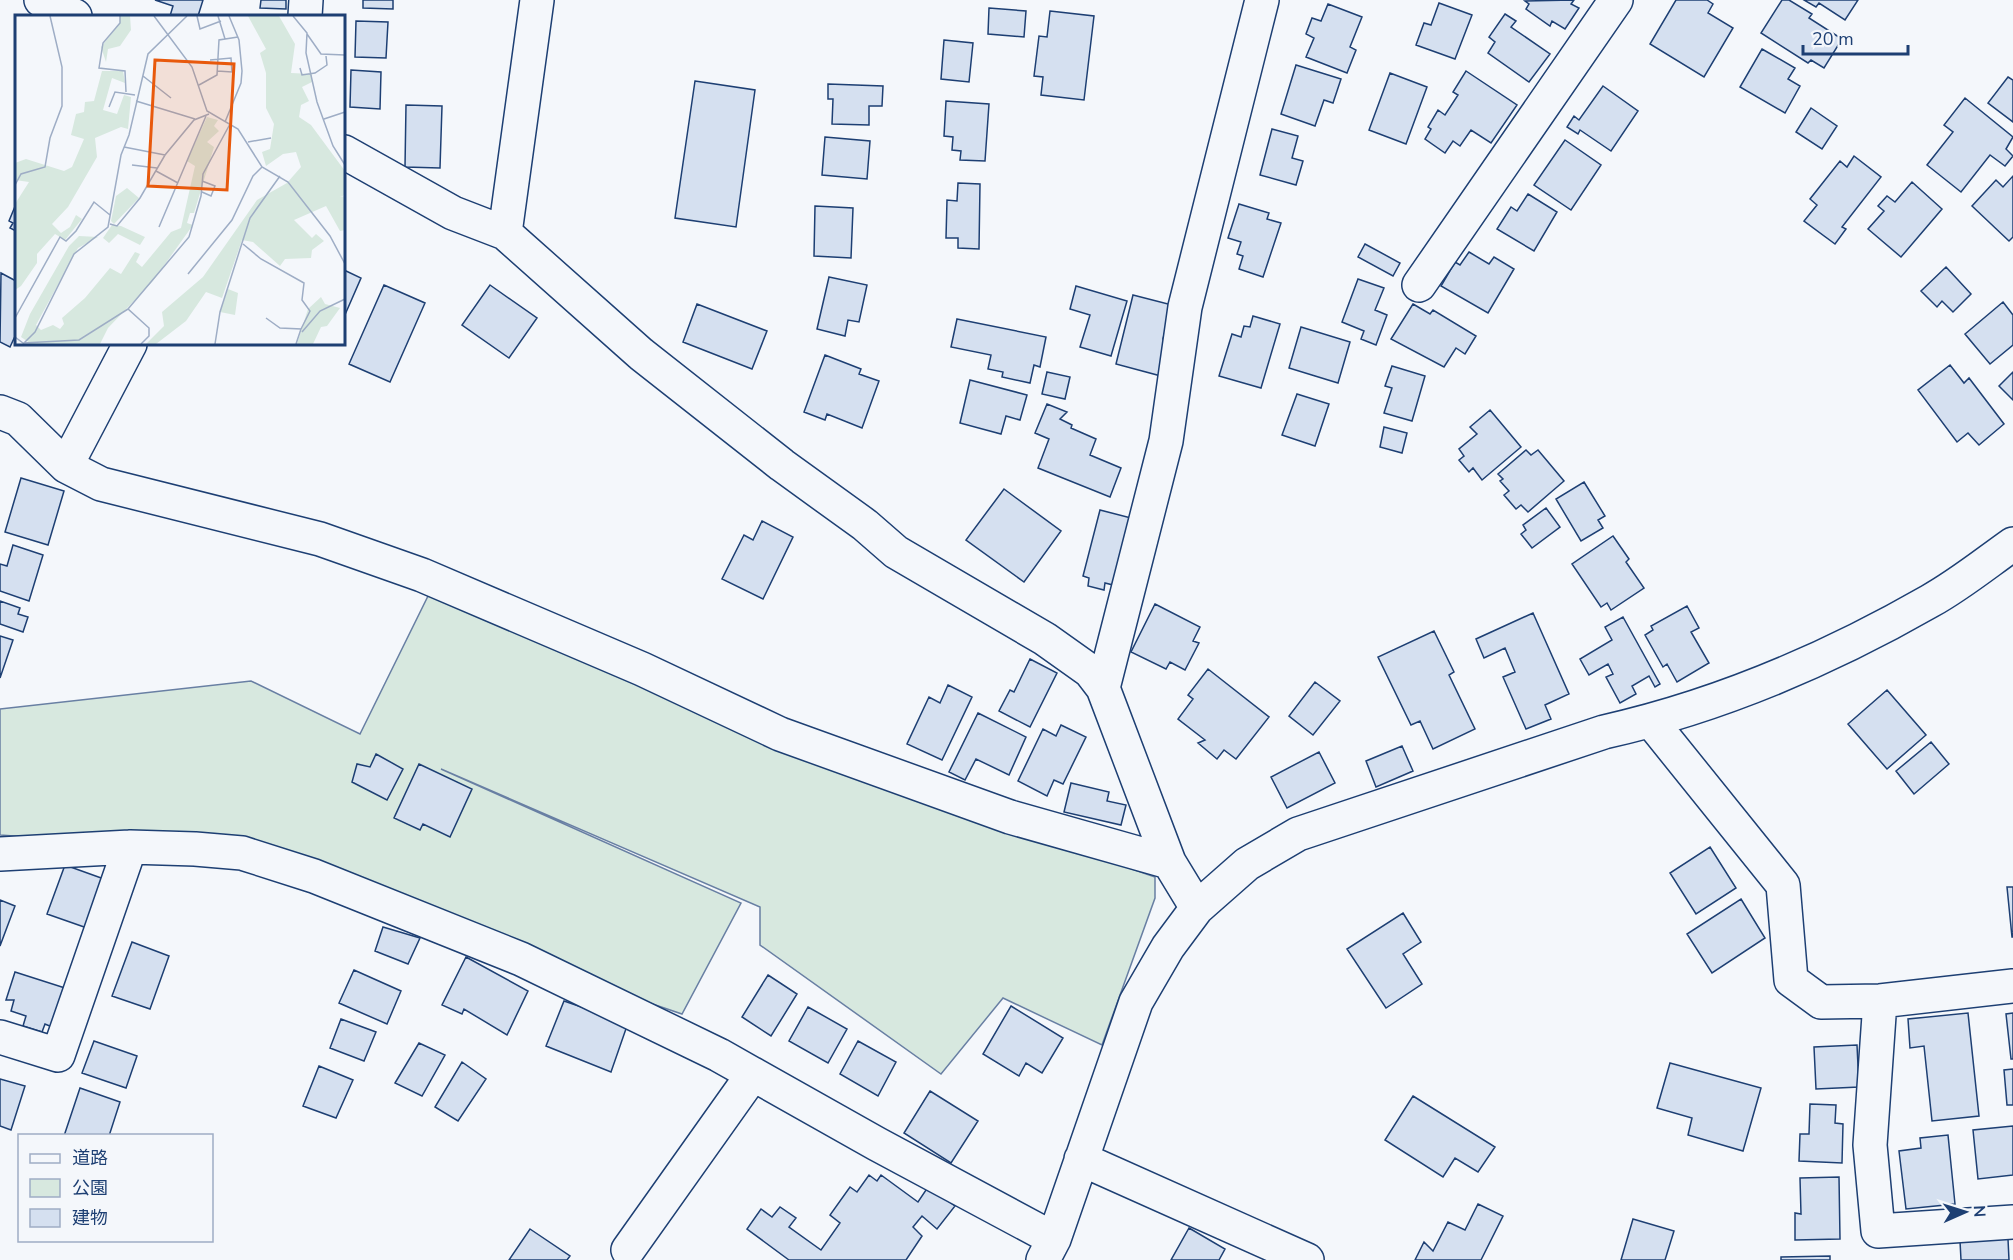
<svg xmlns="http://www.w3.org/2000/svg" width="2013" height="1260" font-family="'Nunito Sans','Noto Sans JP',sans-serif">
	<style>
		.green { fill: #d7e8df; stroke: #687fa3; stroke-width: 1.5 }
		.building { fill: #d5e0f0; stroke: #1d3f73; stroke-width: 1.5 }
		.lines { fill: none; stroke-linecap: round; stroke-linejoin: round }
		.minor-casing { stroke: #1d3f73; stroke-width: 36 }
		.minor { stroke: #f4f7fb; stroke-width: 33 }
		.inset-road { fill: none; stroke: #9eadc5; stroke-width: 1.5 }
		.view { fill: #e8590c; fill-opacity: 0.15; stroke: #e8590c; stroke-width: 3 }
		.inset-edge { fill: none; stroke: #1d3f73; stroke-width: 3 }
	</style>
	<rect width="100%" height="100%" fill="#f4f7fb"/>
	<path class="green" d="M 431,590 L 845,770 L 1155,877 L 1155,898 L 1102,1045 L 1003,998 L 941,1074 L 760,945 L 760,907 L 441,769 L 741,903 L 682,1014 L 195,849 L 0,835 L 0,709 L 251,681 L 360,734 Z"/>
	<path class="building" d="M 155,0 L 203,0 L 198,16 L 170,16 L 173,6 Z
		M 261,0 L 286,0 L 286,9 L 260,8 Z
		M 363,0 L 393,0 L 393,9 L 363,8 Z
		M 1574,0 L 1571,4 L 1579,8 L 1565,29 L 1552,21 L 1550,26 L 1526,9 L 1529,4 L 1525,1 Z
		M 1676,0 L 1707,0 L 1713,4 L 1708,13 L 1733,28 L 1704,77 L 1650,44 Z
		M 1782,0 L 1789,0 L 1812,14 L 1809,18 L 1842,39 L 1824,68 L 1811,60 L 1808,63 L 1761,33 Z
		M 1804,0 L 1858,0 L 1845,20 L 1819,3 L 1816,7 Z
		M 1439,3 L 1472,15 L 1455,59 L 1416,45 L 1424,23 L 1431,25 Z
		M 1328,4 L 1362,17 L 1350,47 L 1356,50 L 1347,73 L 1306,57 L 1314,38 L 1306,34 L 1312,18 L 1321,21 Z
		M 989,8 L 1026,11 L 1024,37 L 988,34 Z
		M 1050,11 L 1094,16 L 1084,100 L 1041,95 L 1043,77 L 1034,76 L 1039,36 L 1047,37 Z
		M 1505,14 L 1516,21 L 1511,27 L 1550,54 L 1529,82 L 1488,53 L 1495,42 L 1489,37 Z
		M 356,21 L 388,22 L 386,58 L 355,57 Z
		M 944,40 L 973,43 L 969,82 L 941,79 Z
		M 1762,49 L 1795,68 L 1788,79 L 1800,86 L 1785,113 L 1740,87 Z
		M 1296,65 L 1341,79 L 1333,103 L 1324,100 L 1315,126 L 1281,114 Z
		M 351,70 L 381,72 L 380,109 L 350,107 Z
		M 1466,71 L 1517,105 L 1491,143 L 1471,130 L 1460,146 L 1453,141 L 1445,153 L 1425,139 L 1431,129 L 1428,127 L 1438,110 L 1445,115 L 1458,95 L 1453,92 Z
		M 1390,73 L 1427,87 L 1406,144 L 1369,130 Z
		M 2008,77 L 2013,80 L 2013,122 L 1988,103 Z
		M 695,81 L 755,90 L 736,227 L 675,218 Z
		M 828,84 L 883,86 L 882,106 L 869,106 L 869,125 L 832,124 L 833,99 L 828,99 Z
		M 1603,86 L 1638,111 L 1611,151 L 1580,130 L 1578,134 L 1567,127 L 1574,116 L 1579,120 Z
		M 1965,98 L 2013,137 L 2006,149 L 2013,156 L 2005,166 L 1990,155 L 1961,192 L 1927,165 L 1953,132 L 1944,125 Z
		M 946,101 L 989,104 L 985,161 L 960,160 L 961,151 L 952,150 L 953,137 L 944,136 Z
		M 406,105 L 442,106 L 440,168 L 405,167 Z
		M 1811,108 L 1837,126 L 1822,149 L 1796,132 Z
		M 1272,129 L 1298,136 L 1292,158 L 1303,161 L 1296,185 L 1260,175 Z
		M 825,137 L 870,141 L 867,179 L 822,175 Z
		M 1565,140 L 1601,165 L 1571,210 L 1534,185 Z
		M 1854,156 L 1881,177 L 1842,227 L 1846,229 L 1835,244 L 1804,221 L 1817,205 L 1810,199 L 1840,161 L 1847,167 Z
		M 2013,176 L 2013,237 L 2009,241 L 1972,206 L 1996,180 L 2003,187 Z
		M 1912,182 L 1942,209 L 1901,257 L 1868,229 L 1884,211 L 1878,206 L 1887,196 L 1895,202 Z
		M 958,183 L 980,184 L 979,249 L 958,248 L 958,238 L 946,238 L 947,200 L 957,201 Z
		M 1528,194 L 1557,212 L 1534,251 L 1497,229 L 1511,207 L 1517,211 Z
		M 16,204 L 16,231 L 10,228 L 13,223 L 9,221 Z
		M 1239,204 L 1269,213 L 1267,219 L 1281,223 L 1263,277 L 1239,269 L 1243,256 L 1237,254 L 1241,242 L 1228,238 Z
		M 815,206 L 853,208 L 851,258 L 814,256 Z
		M 1365,244 L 1400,263 L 1393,276 L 1358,257 Z
		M 1469,252 L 1489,264 L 1494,257 L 1514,269 L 1488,313 L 1441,286 L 1455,262 L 1460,265 Z
		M 1946,267 L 1971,294 L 1953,312 L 1942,301 L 1937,307 L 1921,291 Z
		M 344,270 L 361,278 L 344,317 Z
		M 1,273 L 16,281 L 16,334 L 10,347 L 0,342 Z
		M 829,277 L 867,285 L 859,322 L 848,320 L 845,336 L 817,329 Z
		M 1358,279 L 1384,288 L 1375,310 L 1387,315 L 1376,345 L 1361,339 L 1364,331 L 1342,322 Z
		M 384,285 L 425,303 L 390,382 L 349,364 Z
		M 490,285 L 537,318 L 509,358 L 462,325 Z
		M 1076,286 L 1127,301 L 1111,356 L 1080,347 L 1090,315 L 1070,309 Z
		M 1133,295 L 1172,305 L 1163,339 L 1171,341 L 1161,376 L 1116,364 Z
		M 2003,302 L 2013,315 L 2013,345 L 1990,364 L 1965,334 Z
		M 697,304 L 767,331 L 752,369 L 683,342 Z
		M 1413,304 L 1430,314 L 1433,310 L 1476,336 L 1465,354 L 1456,348 L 1444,367 L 1391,339 Z
		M 1253,316 L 1280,324 L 1261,388 L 1219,376 L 1232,334 L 1241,337 L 1244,326 L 1250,327 Z
		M 957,319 L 1046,337 L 1040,367 L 1034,365 L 1030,383 L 1002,377 L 1003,372 L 988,369 L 991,355 L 951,347 Z
		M 1301,327 L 1350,342 L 1338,383 L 1289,368 Z
		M 825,355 L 861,369 L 859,374 L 879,381 L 862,428 L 827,414 L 825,420 L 804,412 Z
		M 1950,365 L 1964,383 L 1969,378 L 2004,424 L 1979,445 L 1968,433 L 1957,442 L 1918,390 Z
		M 1392,366 L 1425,376 L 1412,421 L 1384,413 L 1392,388 L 1385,386 Z
		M 1047,372 L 1070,377 L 1065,399 L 1042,394 Z
		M 2013,372 L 2013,400 L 1999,386 Z
		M 970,380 L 1027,395 L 1020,420 L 1006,416 L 1001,434 L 960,423 Z
		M 1297,394 L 1329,404 L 1315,446 L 1282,435 Z
		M 1047,404 L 1067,412 L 1060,419 L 1072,425 L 1071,428 L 1096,439 L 1090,455 L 1121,468 L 1110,497 L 1038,468 L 1049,439 L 1035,433 Z
		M 1490,410 L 1521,447 L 1482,480 L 1473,468 L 1469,472 L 1459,460 L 1464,456 L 1459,449 L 1477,434 L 1470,427 Z
		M 1384,427 L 1407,433 L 1402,453 L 1380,447 Z
		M 1526,450 L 1531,455 L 1538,450 L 1564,481 L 1528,512 L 1521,505 L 1516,509 L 1504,495 L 1509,491 L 1500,481 L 1503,479 L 1498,474 Z
		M 21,478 L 64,491 L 48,545 L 5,532 Z
		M 1584,482 L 1605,516 L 1598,520 L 1603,528 L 1581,541 L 1556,499 Z
		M 1004,489 L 1061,531 L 1024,582 L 966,540 Z
		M 1546,508 L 1560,527 L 1532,548 L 1521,534 L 1526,530 L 1523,525 Z
		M 1100,510 L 1135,519 L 1117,586 L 1105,583 L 1104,590 L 1088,586 L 1089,578 L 1083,576 Z
		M 762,521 L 793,537 L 763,599 L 722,579 L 744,535 L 753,540 Z
		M 1613,536 L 1629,559 L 1626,562 L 1644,588 L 1611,610 L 1607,603 L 1601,607 L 1572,564 Z
		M 13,545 L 43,555 L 29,601 L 0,591 L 0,564 L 7,566 Z
		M 0,601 L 20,608 L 18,614 L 28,617 L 23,632 L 0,624 Z
		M 1155,604 L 1200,627 L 1193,641 L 1199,643 L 1185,670 L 1170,662 L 1166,669 L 1131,652 Z
		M 1687,606 L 1699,628 L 1691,632 L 1709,663 L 1677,682 L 1667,664 L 1663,667 L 1645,635 L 1653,630 L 1651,626 Z
		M 1533,613 L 1569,694 L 1545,705 L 1551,719 L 1526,729 L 1503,677 L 1515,672 L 1505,648 L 1484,658 L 1476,639 Z
		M 1623,617 L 1660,684 L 1655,687 L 1649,676 L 1632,686 L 1636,694 L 1620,703 L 1606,677 L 1613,674 L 1608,664 L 1589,675 L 1580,659 L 1612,640 L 1605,627 Z
		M 1434,631 L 1454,672 L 1449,675 L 1475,729 L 1433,749 L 1420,721 L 1411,725 L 1378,657 Z
		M 0,636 L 13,640 L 0,678 Z
		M 1030,659 L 1057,673 L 1030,727 L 999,711 L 1010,690 L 1014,692 Z
		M 1208,669 L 1269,717 L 1236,759 L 1224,750 L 1217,759 L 1198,743 L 1205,740 L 1178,719 L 1193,699 L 1188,695 Z
		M 1315,682 L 1340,701 L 1313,735 L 1289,716 Z
		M 948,685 L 972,697 L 942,760 L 907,744 L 929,697 L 940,703 Z
		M 1887,690 L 1926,735 L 1887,769 L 1848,724 Z
		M 978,713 L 1026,737 L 1009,775 L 976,759 L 965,780 L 949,772 Z
		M 1061,725 L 1086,737 L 1063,784 L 1054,780 L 1047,796 L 1018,781 L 1043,729 L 1056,736 Z
		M 1931,742 L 1949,764 L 1914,794 L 1896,771 Z
		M 1402,746 L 1413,771 L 1376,787 L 1366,761 Z
		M 1319,752 L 1335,783 L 1287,808 L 1271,777 Z
		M 376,754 L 403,769 L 387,800 L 352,782 L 357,764 L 370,767 Z
		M 419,764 L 472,789 L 450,837 L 423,824 L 420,830 L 394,818 Z
		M 1071,783 L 1109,792 L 1107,801 L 1126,805 L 1121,825 L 1064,812 Z
		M 1710,847 L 1736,888 L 1696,914 L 1670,873 Z
		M 65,865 L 104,879 L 87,928 L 47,914 Z
		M 2007,887 L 2013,887 L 2013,937 L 2012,937 Z
		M 1741,899 L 1765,938 L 1712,973 L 1687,934 Z
		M 0,900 L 15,906 L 0,946 Z
		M 1403,913 L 1421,942 L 1403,954 L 1422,984 L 1386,1008 L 1347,949 Z
		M 383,927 L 420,938 L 408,964 L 375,951 Z
		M 132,942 L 169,956 L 150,1009 L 112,996 Z
		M 466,957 L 528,991 L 507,1035 L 464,1009 L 462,1014 L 442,1005 Z
		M 354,970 L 401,991 L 387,1024 L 339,1003 Z
		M 15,972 L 65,988 L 52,1027 L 45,1024 L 42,1032 L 23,1026 L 26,1016 L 11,1011 L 14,1000 L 6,1000 Z
		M 768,975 L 797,994 L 771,1036 L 742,1017 Z
		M 564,1001 L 628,1023 L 611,1072 L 546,1046 Z
		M 1011,1006 L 1063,1038 L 1042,1073 L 1026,1063 L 1019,1076 L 983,1054 Z
		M 808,1007 L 847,1029 L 828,1063 L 789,1041 Z
		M 1968,1013 L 1979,1116 L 1932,1121 L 1924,1046 L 1910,1048 L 1908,1019 Z
		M 2013,1013 L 2013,1059 L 2011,1059 L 2006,1014 Z
		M 341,1019 L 376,1032 L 364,1061 L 330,1048 Z
		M 94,1041 L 137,1056 L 126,1088 L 82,1073 Z
		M 858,1041 L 896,1062 L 878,1096 L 840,1074 Z
		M 419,1043 L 445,1055 L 422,1096 L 395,1083 Z
		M 1857,1045 L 1859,1087 L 1816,1089 L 1814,1047 Z
		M 462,1062 L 486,1079 L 458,1121 L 435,1107 Z
		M 1670,1063 L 1761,1088 L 1743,1151 L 1688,1135 L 1692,1118 L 1657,1108 Z
		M 319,1066 L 353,1080 L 336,1118 L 303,1106 Z
		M 2013,1069 L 2013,1105 L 2007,1105 L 2004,1070 Z
		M 0,1079 L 25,1086 L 11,1130 L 0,1126 Z
		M 80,1088 L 120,1102 L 109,1136 L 64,1136 Z
		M 930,1091 L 978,1121 L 951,1163 L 904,1133 Z
		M 1413,1096 L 1495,1147 L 1478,1172 L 1455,1158 L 1443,1177 L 1385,1140 Z
		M 1810,1104 L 1836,1105 L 1835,1123 L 1843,1124 L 1842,1163 L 1799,1161 L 1800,1134 L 1809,1134 Z
		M 2013,1126 L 2013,1175 L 1978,1179 L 1973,1130 Z
		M 1948,1135 L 1955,1204 L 1906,1209 L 1899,1151 L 1921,1148 L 1920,1138 Z
		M 869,1175 L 877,1181 L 881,1175 L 918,1202 L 928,1187 L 955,1206 L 937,1229 L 922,1216 L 913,1227 L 922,1236 L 906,1260 L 789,1260 L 747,1229 L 761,1209 L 772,1217 L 780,1207 L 796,1218 L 789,1227 L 821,1250 L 840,1223 L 830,1215 L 850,1187 L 857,1192 Z
		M 1839,1177 L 1840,1239 L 1795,1240 L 1795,1213 L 1801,1214 L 1800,1178 Z
		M 1478,1204 L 1503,1216 L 1481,1260 L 1415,1260 L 1424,1242 L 1433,1251 L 1448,1222 L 1465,1230 Z
		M 1633,1219 L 1674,1231 L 1665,1260 L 1621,1260 Z
		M 1189,1228 L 1225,1249 L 1219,1260 L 1171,1260 Z
		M 530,1229 L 570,1256 L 567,1260 L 509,1260 Z
		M 2008,1239 L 2009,1260 L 1961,1260 L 1960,1241 Z
		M 1830,1256 L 1830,1260 L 1781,1260 L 1781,1257 Z"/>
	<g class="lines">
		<defs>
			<path id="minor" d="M 41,0 L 75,16
				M 305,16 L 306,0
				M 344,152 L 453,213 L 505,233 L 641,354 L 782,465 L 865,525 L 896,552 L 1045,639 L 1090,671 L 1103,688 L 1169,862 L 1197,908
				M 505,233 L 537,0
				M 1419,285 L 1616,0
				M 0,412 L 18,419 L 66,466 L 101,484 L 320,539 L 422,575 L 642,669 L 780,734 L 1010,817 L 1169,862
				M 66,466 L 130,344
				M 1103,688 L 1166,441 L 1185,307 L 1262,0
				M 1651,721 L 1783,885 L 1791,980 L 1821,1002 L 1880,1001 L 2013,986
				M 0,854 L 130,847 L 195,849 L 242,853 L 314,876 L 521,959 L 719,1055 L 877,1144 L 1054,1239
				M 1880,1001 L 1870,1145 L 1878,1231 L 2013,1222
				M 0,1037 L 58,1055 L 130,847
				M 1081,1159 L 1307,1260
				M 628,1250 L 753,1074
				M 1043,1260 L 1054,1239 L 1136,1002 L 1168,947 L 1197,908 L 1247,864 L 1298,834 L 1604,732 C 1720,706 1827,660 1930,601 C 1959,585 1986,563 2013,544"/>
		</defs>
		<use href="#minor" class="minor-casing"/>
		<use href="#minor" class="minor"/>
	</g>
	<g transform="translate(15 15)">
		<rect width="330" height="330" fill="#f4f7fb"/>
		<path d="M 105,1 L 115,1 L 116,15 L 105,31 L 93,34 L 91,47 L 86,32 L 105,8 ZM 233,1 L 264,1 L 280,29 L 276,58 L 297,59 L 297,67 L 287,72 L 294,86 L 286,90 L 284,102 L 296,110 L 330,156 L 330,180 L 325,182 L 330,181 L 330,215 L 325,216 L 311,191 L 279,205 L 297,223 L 301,219 L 309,226 L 297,235 L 296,243 L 270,244 L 265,251 L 238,227 L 227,225 L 207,283 L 191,277 L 171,306 L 141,329 L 131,329 L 149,311 L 147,297 L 188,262 L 242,185 L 272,168 L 286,152 L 281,137 L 268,139 L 251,151 L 247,137 L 255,134 L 259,109 L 251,93 L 251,58 L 245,38 L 251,34 ZM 87,56 L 108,56 L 110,68 L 97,63 L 88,95 L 102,99 L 109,80 L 116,82 L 113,114 L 106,112 L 80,123 L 82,142 L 53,192 L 37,209 L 46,218 L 55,212 L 61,200 L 67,204 L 50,225 L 40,219 L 22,239 L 22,248 L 6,271 L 0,275 L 0,189 L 14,167 L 0,165 L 0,148 L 11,144 L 49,156 L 57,152 L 69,124 L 56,120 L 61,99 L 69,97 L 70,87 L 79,86 ZM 192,102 L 203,105 L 199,111 L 204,116 L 192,127 L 199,132 L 179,198 L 175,198 L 172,208 L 178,210 L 138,266 L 93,313 L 85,329 L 12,329 L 15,328 L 6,322 L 15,299 L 54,231 L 64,221 L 83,222 L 63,233 L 21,310 L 26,315 L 38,310 L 45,314 L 49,309 L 47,303 L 70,283 L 95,253 L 106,259 L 120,237 L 125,239 L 121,247 L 127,252 L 156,217 L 166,213 L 180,151 L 172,146 ZM 112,173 L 124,183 L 99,209 L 96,206 L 101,181 ZM 97,210 L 106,211 L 130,222 L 125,230 L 103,219 L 94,228 L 88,223 ZM 213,274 L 223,278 L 220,300 L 205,297 ZM 306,282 L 310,289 L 325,293 L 312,311 L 306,312 L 298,329 L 282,329 L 293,294 Z" fill="#d7e8df"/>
		<path class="inset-road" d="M 105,1 L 105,8 L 88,28 L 84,53 L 110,56 L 111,77M 139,1 L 177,52 L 192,96 L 223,114 L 247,152 L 273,167 L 315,221 L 330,249M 182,1 L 185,14 L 206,6M 203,1 L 210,24M 278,1 L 292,18 L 291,38 L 302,87 L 318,131 L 330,150M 330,4 L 330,29M 292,19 L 306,39 L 330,40M 195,45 L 216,43 L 217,57 L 202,56M 285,53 L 287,60 L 300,58 L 312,50 L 311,41M 128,61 L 156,83M 184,70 L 202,60 L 204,25 L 223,22M 121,86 L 180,104M 94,92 L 100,77 L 120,80M 309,104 L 330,97M 210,107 L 226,68 L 227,56 L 224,25 L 214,1M 233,127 L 256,123M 109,132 L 150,140M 117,150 L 142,153M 141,156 L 163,168M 187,166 L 200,171 L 196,181 L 187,177M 0,170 L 6,159 L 30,152 L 35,123 L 47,91 L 47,52 L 35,1M 95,209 L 102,211 L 125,183 L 150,140 L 179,105 L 194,99M 144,212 L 191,101M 228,229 L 246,244 L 289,268 L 287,285 L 295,296 L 286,314M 173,259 L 217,205 L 238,161 L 247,152M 113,294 L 174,222 L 186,181 L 188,159 L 215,109M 0,303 L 45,222 L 51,226 L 61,216 L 79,187 L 95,200M 251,303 L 265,313 L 286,314 L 281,329M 287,317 L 305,296 L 330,284M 0,322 L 8,328 L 64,325 L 113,294 L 134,313 L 134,321 L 126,329M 8,329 L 20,317 L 59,239 L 93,212 L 106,140 L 114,120 L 133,39 L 172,1M 200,329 L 205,297 L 235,203 L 265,161"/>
		<path class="view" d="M 140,45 L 219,49 L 212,175 L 133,171 Z"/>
		<rect width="330" height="330" class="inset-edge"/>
	</g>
	<rect x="18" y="1134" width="195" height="108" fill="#f4f7fb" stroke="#9eadc5" stroke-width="1.5"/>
	<rect x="30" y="1154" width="30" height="9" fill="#f4f7fb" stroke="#9eadc5" stroke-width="1.5"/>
	<text x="72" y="1164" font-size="18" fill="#1d3f73">道路</text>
	<rect x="30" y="1179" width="30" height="18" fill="#d7e8df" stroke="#9eadc5" stroke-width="1.5"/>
	<text x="72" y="1194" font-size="18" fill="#1d3f73">公園</text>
	<rect x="30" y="1209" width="30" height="18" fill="#d5e0f0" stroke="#9eadc5" stroke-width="1.5"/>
	<text x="72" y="1224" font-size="18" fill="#1d3f73">建物</text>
	<g transform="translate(1965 1212) rotate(87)" stroke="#f4f7fb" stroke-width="4.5" paint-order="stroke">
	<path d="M0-4.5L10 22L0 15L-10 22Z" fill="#1d3f73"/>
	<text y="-9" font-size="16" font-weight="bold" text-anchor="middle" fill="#1d3f73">N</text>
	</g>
	<path d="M1803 45v9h105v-9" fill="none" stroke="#1d3f73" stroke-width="3"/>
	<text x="1812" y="45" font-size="18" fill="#1d3f73" stroke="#f4f7fb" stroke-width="4.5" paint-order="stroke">20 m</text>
</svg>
